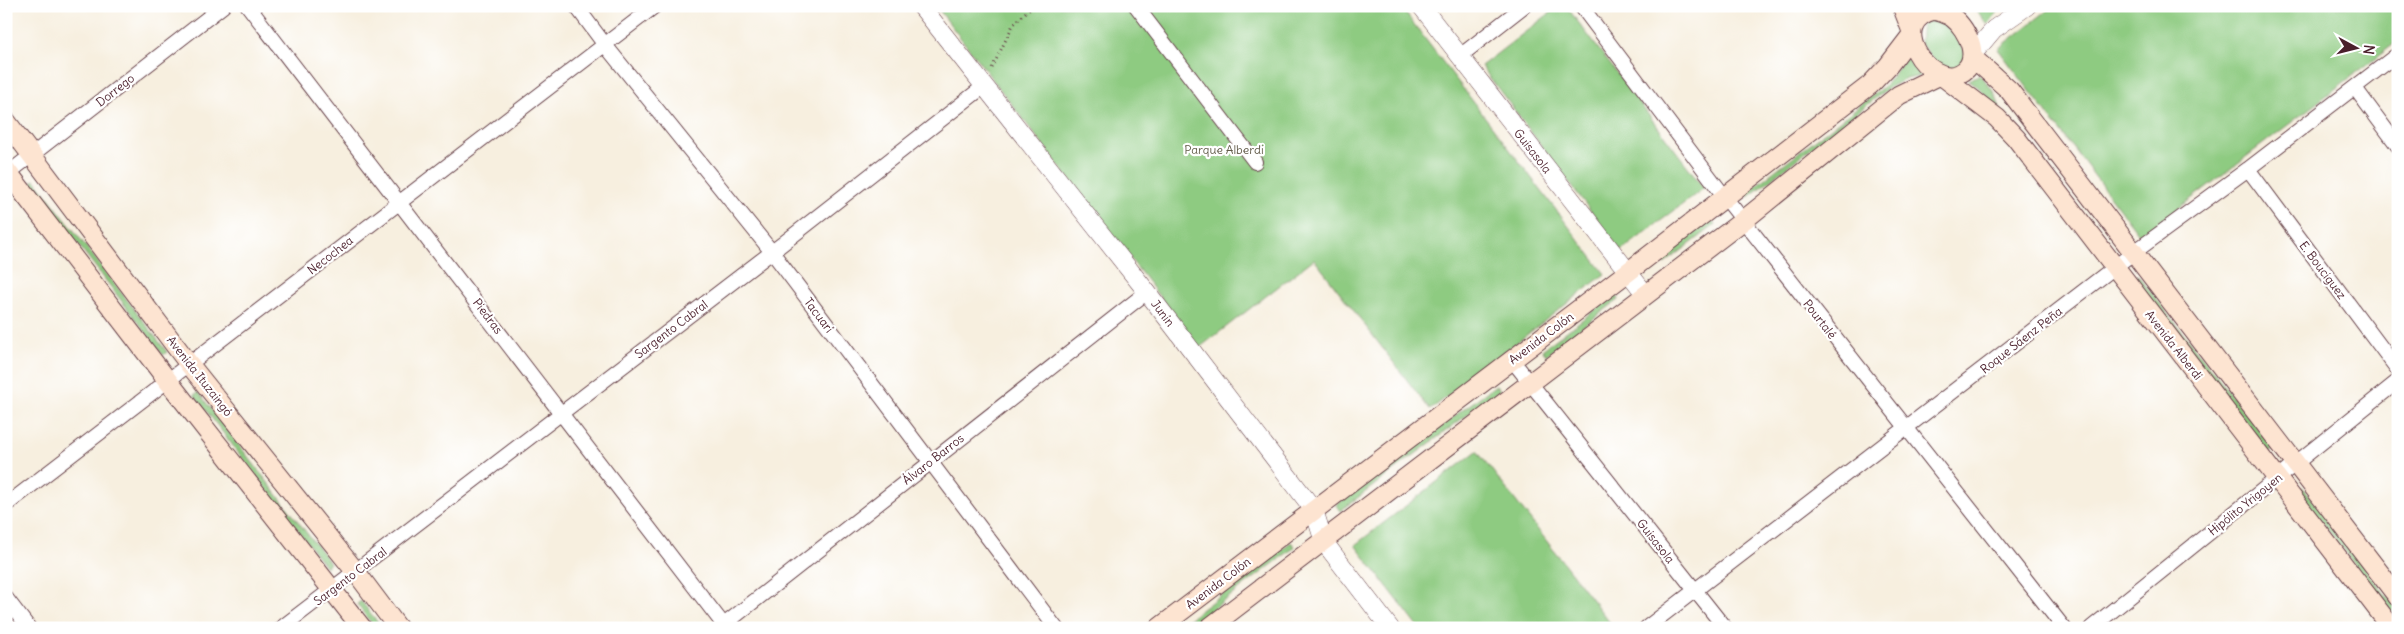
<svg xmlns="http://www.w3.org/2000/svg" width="2404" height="634" font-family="Delius,sans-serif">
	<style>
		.green { fill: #8ecb81; stroke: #6c7556 }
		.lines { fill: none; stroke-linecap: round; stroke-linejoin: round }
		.minor-casing { stroke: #643e46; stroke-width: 16 }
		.tertiary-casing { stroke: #643e46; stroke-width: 19 }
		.secondary-casing { stroke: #643e46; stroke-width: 21 }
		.path { stroke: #643e46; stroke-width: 3; stroke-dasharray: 1 4; stroke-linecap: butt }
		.minor { stroke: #fff; stroke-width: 14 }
		.tertiary { stroke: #fff; stroke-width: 18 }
		.secondary { stroke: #fde4d1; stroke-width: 19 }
		.labels { text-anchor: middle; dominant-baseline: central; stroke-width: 4.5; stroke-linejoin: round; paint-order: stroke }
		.street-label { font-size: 12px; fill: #4a1f2b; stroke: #fff }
		.park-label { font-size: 12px; fill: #625b49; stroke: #fff }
	</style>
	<rect width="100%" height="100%" fill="#fff"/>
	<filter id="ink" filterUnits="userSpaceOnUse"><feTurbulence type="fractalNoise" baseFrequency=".02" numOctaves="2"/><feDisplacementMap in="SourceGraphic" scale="10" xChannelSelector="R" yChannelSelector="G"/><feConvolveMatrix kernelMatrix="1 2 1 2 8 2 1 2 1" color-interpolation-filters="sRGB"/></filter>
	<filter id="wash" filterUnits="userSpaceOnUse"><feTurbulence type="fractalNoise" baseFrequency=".0096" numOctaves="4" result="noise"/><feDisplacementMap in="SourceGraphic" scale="20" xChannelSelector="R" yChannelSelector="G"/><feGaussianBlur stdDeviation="1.12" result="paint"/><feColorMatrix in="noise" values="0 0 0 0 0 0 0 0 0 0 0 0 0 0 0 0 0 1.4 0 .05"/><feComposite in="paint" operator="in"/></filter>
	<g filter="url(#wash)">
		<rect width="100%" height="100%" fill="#f7efdf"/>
		<path class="green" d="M 936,6 L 1400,6 L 1605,274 L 1430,410 L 1314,259 L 1199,348 Z
			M 1559,6 L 1566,6 L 1704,188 L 1621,251 L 1481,66 Z
			M 1973,6 L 2006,6 L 1998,11 L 1988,25 Z
			M 2053,6 L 2398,6 L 2398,41 L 2141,237 L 1998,49 Z
			M 1932,18 C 1950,24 1963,39 1966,58 L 1954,70 L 1938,65 L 1920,43 L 1922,23 Z
			M 1906,58 L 1921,76 L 1906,79 L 1891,86 L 1748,197 L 1746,193 L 1885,86 Z
			M 1979,75 C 1989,83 1998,97 2000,110 L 1977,86 L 1968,80 Z
			M 35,180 L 167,352 L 163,355 L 31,183 Z
			M 1711,220 L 1715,225 L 1664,264 L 1660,259 Z
			M 2138,275 L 2273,448 L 2268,452 L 2134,279 Z
			M 1616,294 L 1619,299 L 1546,355 L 1542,350 Z
			M 1496,385 L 1500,390 L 1340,511 L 1336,505 Z
			M 198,392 L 330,563 L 326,567 L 194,395 Z
			M 1477,451 L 1614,628 L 1419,628 L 1355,545 Z
			M 2302,487 L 2398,610 L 2398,620 L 2297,491 Z
			M 1291,542 L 1295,547 L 1188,628 L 1177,628 Z
			M 361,601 L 382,628 L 375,628 L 357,604 Z"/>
	</g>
	<g filter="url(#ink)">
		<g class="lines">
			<defs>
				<path id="minor" d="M 248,6 L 726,628
					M 576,6 L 605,45 L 772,252 L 1056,628
					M 1136,6 L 1255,162
					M 1581,6 L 1724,196 L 2064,628
					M 1460,56 L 1524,6
					M 2355,88 L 2398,146
					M 2248,169 L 2398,370
					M 6,175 L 223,6
					M 1512,360 L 1725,628
					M 6,505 L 655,6
					M 6,598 L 29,628
					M 281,628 L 772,252 L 983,87
					M 720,628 L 1147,292
					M 1646,628 L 2133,253 L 2248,169 L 2398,54
					M 2091,628 L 2398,381"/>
				<path id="tertiary" d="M 921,6 L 1147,292 L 1314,510 L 1324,542 L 1390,628
					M 1421,6 L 1646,295
					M 1973,54 L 1994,29 L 2027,6"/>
				<path id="secondary" d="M 1902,6 L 1911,29
					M 1934,10 C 1940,12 1946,13 1952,17 C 1968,29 1984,63 1959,74 C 1928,88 1885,22 1934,10 Z
					M 1972,57 L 2009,90 L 2398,597
					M 1942,76 L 1997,118 L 2016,138 L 2392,628
					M 6,121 L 189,364 L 356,572 L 398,628
					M 6,170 L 168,381 L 362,628
					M 1159,628 L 1628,272 L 1870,85 L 1888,66 L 1911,36
					M 1209,628 L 1744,220 L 1899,95 L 1940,75"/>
			</defs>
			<use href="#minor" class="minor-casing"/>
			<use href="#tertiary" class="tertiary-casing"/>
			<use href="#secondary" class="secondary-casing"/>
			<path class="path" d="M 992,68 L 1013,25 L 1032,6"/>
			<use href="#minor" class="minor"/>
			<use href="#tertiary" class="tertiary"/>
			<use href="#secondary" class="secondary"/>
		</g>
	</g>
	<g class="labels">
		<g class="street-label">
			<text transform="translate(115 90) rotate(-38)">Dorrego</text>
			<text transform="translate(1533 151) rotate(52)">Guisasola</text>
			<text transform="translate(330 255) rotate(-38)">Necochea</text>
			<text transform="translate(2323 270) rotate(53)">E. Bouciguez</text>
			<text transform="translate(1163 313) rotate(53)">Junín</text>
			<text transform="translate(819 315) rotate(53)">Tacuarí</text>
			<text transform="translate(488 316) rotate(53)">Piedras</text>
			<text transform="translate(1820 319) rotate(52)">Pourtalé</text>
			<text transform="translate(671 329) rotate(-37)">Sargento Cabral</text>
			<text transform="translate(1541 338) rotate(-37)">Avenida Colón</text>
			<text transform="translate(2021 340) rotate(-38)">Roque Sáenz Peña</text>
			<text transform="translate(2174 345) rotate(52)">Avenida Alberdi</text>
			<text transform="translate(200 376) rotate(52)">Avenida Ituzaingó</text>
			<text transform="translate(933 459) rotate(-38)">Álvaro Barros</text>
			<text transform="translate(2245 504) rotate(-39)">Hipólito Yrigoyen</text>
			<text transform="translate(1656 541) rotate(52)">Guisasola</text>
			<text transform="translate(350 576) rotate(-37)">Sargento Cabral</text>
			<text transform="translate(1218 583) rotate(-37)">Avenida Colón</text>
		</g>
		<g class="park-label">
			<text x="1224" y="149">Parque Alberdi</text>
		</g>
	</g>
	<rect width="2404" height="634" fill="none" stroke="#fff" stroke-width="25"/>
	<g transform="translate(2356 48) rotate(97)" stroke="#ffffff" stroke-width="4" paint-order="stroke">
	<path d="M0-4L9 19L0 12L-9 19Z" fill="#4a1f2b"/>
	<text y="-8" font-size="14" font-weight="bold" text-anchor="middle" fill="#4a1f2b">N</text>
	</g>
</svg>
